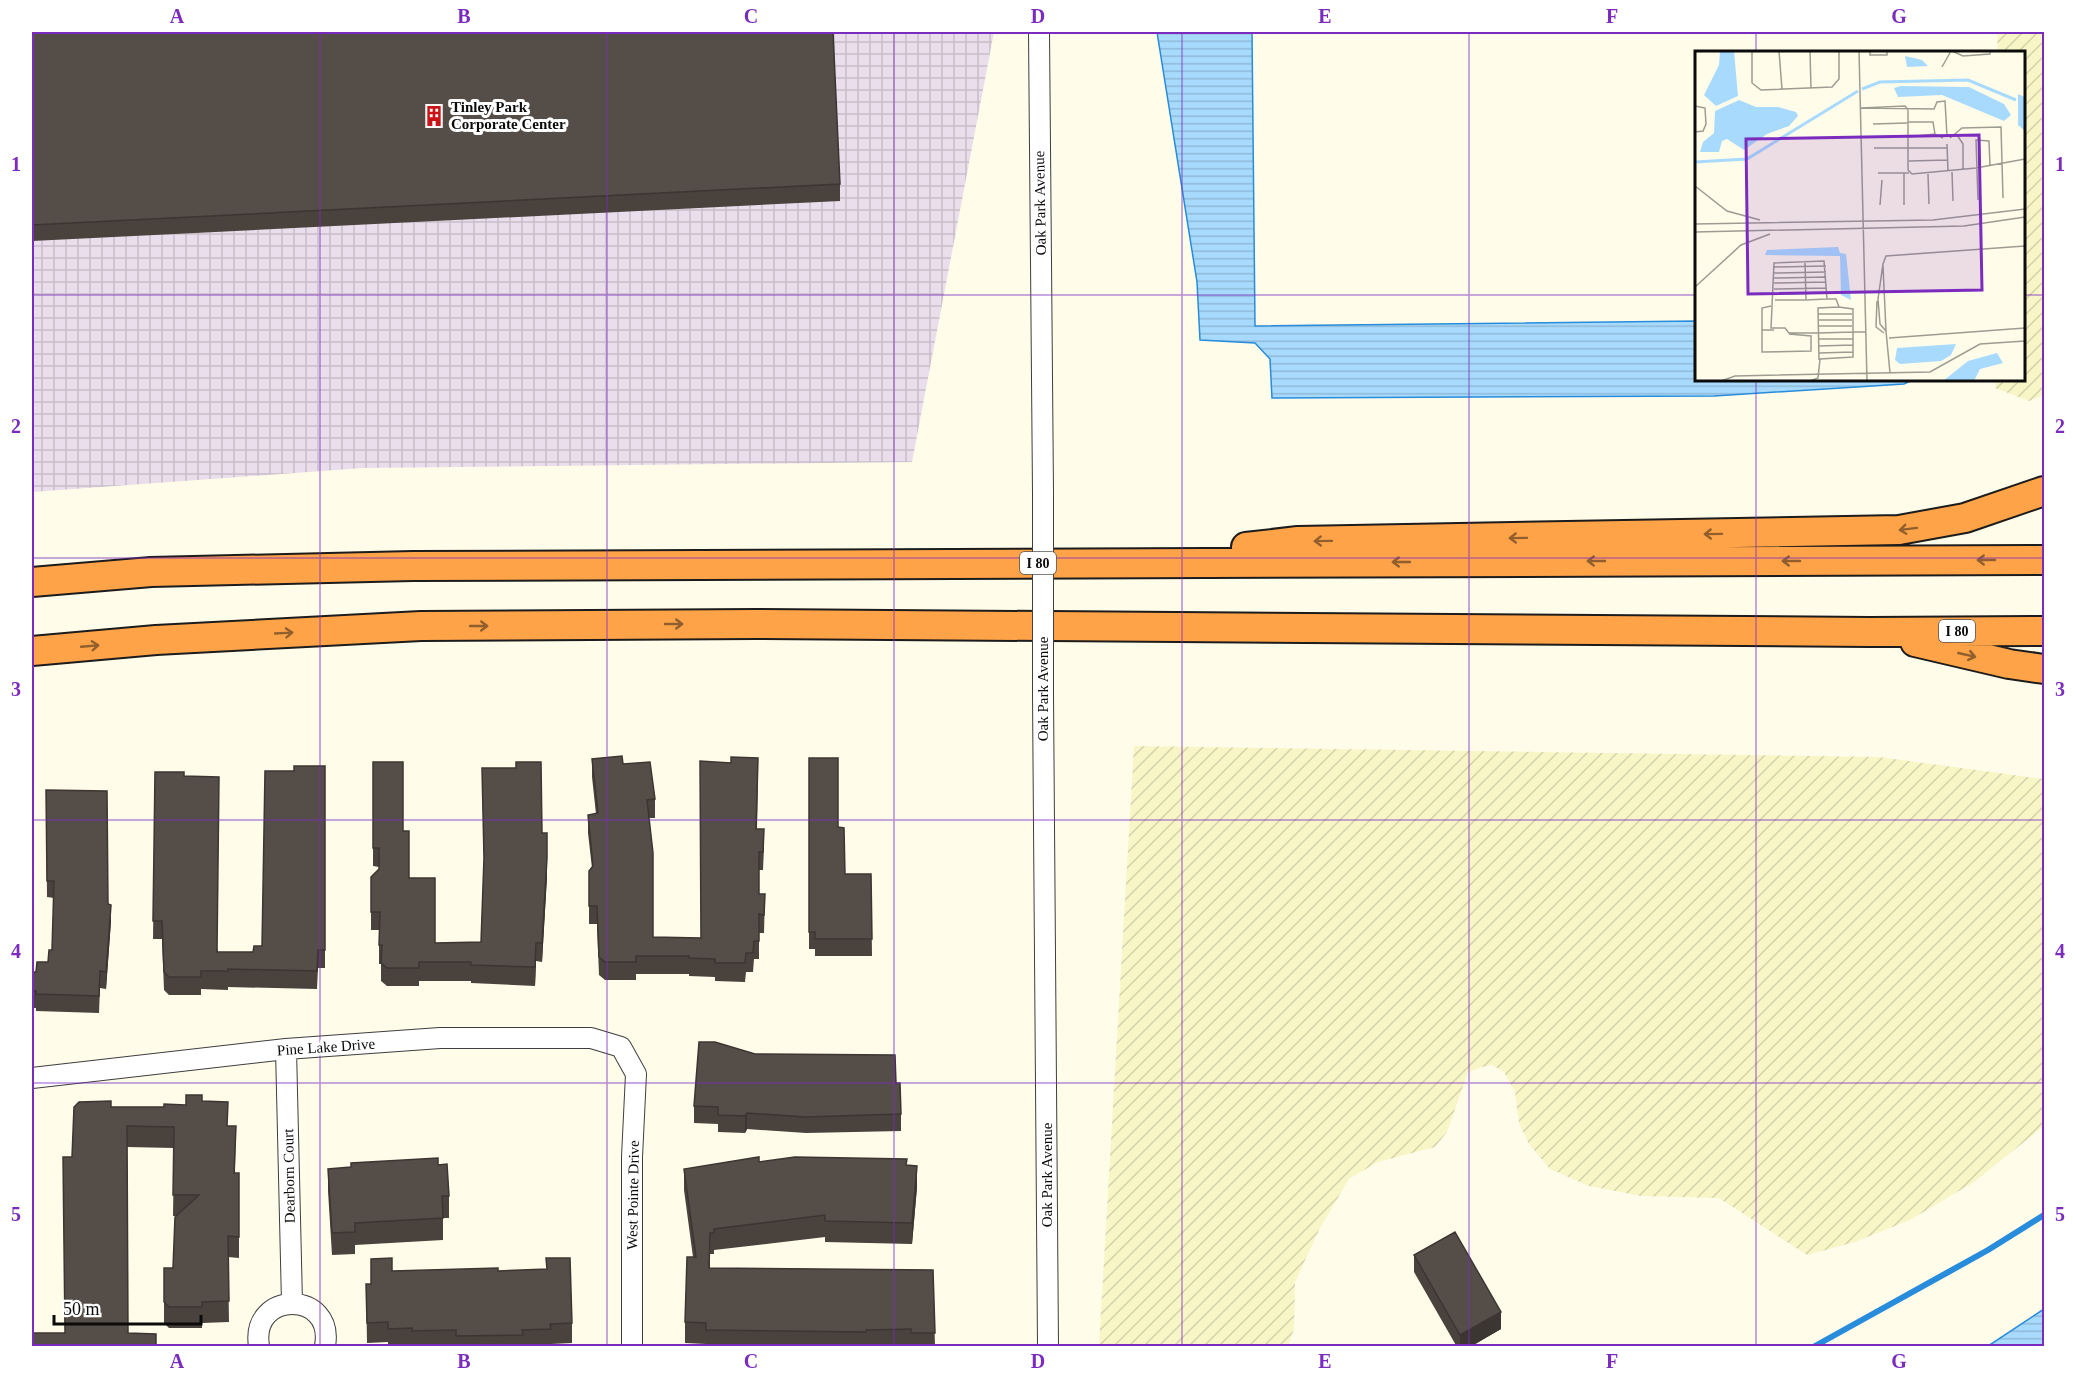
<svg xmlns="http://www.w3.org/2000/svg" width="2076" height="1378" font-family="Georgia,serif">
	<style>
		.industrial { fill: url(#industrial-grid) }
		.farmland { fill: url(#farmland-furrows) }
		.water { fill: url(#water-rules); stroke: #278cdb; stroke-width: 1.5 }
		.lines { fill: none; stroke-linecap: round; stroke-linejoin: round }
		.stream { stroke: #278cdb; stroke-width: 6 }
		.minor-casing { stroke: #3e3e3e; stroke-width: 22 }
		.highway-casing { stroke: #1c1c1c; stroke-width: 32 }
		.minor { stroke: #fff; stroke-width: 20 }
		.highway { stroke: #ffa348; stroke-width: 28 }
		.minor-bridge-casing { stroke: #3e3e3e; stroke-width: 22; stroke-linecap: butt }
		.minor-bridge { stroke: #fff; stroke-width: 20 }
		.wall { fill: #49423d }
		.shaded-wall { fill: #3c3632 }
		.building { fill: #554d47; stroke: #3c3632; stroke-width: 1.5 }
		.oneway { stroke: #915f2d }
		.grid { fill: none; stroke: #7b2cbf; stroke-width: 1.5; stroke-opacity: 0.55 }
		.labels { text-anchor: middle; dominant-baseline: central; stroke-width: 6; stroke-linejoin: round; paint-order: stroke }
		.shield { fill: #fff; stroke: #545454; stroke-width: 1.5 }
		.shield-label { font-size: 14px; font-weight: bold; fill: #0b0b0b }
		.poi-label { font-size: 15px; font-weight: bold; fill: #0b0b0b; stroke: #fff; text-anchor: start }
		.street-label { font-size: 15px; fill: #0b0b0b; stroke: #fff }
		.inset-river { fill: none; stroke: #a8dafd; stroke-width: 3 }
		.inset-road { fill: none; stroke: #9d9c91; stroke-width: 1.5 }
		.view { fill: #7b2cbf; fill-opacity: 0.15; stroke: #7b2cbf; stroke-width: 3 }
		.inset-edge { fill: none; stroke: #0b0b0b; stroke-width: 3 }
		.neatline { fill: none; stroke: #7b2cbf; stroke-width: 2 }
		.grid-label { font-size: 20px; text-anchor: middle; font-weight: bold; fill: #7b2cbf }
	</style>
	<defs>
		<pattern id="industrial-grid" width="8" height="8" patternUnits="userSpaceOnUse" patternTransform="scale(1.5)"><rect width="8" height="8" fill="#ebdeec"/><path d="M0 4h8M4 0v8" fill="none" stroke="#c8bdc9"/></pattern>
		<pattern id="farmland-furrows" width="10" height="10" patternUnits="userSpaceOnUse" patternTransform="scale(1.5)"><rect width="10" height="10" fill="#f8f6c7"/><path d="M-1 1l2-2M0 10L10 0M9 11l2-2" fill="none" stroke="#d3d2aa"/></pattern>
		<pattern id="water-rules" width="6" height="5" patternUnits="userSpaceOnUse" patternTransform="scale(1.5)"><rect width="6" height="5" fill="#a8dafd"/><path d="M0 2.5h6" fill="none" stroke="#8fbad8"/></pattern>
	</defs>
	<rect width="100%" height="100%" fill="#fffcea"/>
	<path class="industrial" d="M 32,32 L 994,32 L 912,462 L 363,468 L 32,492 Z"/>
	<path class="farmland" d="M 1997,32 L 2044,32 L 2044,395 L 2029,401 L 1995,388 L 1996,380 L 2024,380 L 2024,52 L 1998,52 Z
		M 1134,746 L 1879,757 L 2044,779 L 2044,1126 L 1974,1182 L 1910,1220 L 1855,1242 L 1807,1255 L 1719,1198 L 1641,1196 L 1589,1186 L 1550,1169 L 1529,1144 L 1519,1123 L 1515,1092 L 1504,1072 L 1492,1065 L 1482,1067 L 1468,1072 L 1447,1132 L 1435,1147 L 1378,1162 L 1349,1179 L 1320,1228 L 1295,1282 L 1294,1329 L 1288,1346 L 1099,1346 Z"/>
	<path class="water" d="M 1157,32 L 1252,32 L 1255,326 L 1696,321 L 1696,380 L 1912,380 L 1904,384 L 1714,396 L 1272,398 L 1270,359 L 1255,343 L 1200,340 L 1197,282 Z
		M 2044,1309 L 2044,1346 L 1988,1346 Z"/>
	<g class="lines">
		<path class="stream" d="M 1815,1346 L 1988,1250 L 2044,1215"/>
		<defs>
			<path id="minor" d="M 1039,32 L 1043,492
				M 1043,695 L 1048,1346
				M 286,1049 L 292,1303
				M 32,1078 L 286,1049 L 440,1038 L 591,1038 L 621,1047 L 636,1074 L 632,1157 L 632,1346
				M 259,1346 C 250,1290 335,1290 325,1346"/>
			<path id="highway" d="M 1246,547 L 1298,541 L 1899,530 L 1965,518 L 2044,491
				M 32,582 L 151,572 L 413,566 L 2044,560
				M 1915,642 L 2009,664 L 2044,669
				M 32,651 L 156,640 L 421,626 L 756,624 L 1870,632 L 2044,631"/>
		</defs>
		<use href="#minor" class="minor-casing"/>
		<use href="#highway" class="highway-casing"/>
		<use href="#minor" class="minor"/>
		<use href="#highway" class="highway"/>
		<defs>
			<path id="minor-bridge" d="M 1043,492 L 1043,695"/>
		</defs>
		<use href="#minor-bridge" class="minor-bridge-casing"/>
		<use href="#minor-bridge" class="minor-bridge"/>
	</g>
	<path class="wall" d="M 32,32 L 840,184 L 840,201 L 32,241 Z
		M 809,758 L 838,827 L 845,874 L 871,874 L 872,956 L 815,956 L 815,949 L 809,949 Z
		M 592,759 L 623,764 L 655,799 L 655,818 L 649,818 L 653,937 L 701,938 L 758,776 L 757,829 L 764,847 L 763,870 L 759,870 L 759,894 L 765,894 L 764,933 L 759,933 L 759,959 L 754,959 L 753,972 L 746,972 L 745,982 L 715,981 L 715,977 L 689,976 L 689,974 L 636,974 L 636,980 L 605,980 L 599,975 L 597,924 L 589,924 L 589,871 L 592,868 L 588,833 L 588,815 L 596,814 L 592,777 Z
		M 373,762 L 403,831 L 409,878 L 435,943 L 481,942 L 484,865 L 482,768 L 542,833 L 547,876 L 542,962 L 536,961 L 535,986 L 471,983 L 471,981 L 419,981 L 419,986 L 387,986 L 381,981 L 381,964 L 379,964 L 379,930 L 371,930 L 371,877 L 379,870 L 379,867 L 373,866 Z
		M 325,766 L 325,968 L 318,968 L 317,989 L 228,987 L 228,990 L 201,989 L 201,995 L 169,995 L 164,990 L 162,939 L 153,939 L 155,772 L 184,776 L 218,952 L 253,952 L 262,946 L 294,771 Z
		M 46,790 L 108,904 L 111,921 L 106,989 L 100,988 L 99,1013 L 36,1011 L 36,1008 L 32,1008 L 32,972 L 36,972 L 48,962 L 52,950 L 54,898 L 47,897 Z
		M 755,1054 L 896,1083 L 901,1114 L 901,1131 L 806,1133 L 747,1129 L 745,1133 L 718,1132 L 718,1124 L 694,1123 L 694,1106 Z
		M 202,1101 L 228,1126 L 236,1126 L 235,1173 L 239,1173 L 239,1258 L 228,1257 L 229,1322 L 202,1323 L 202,1328 L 169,1328 L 164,1323 L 164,1268 L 173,1268 L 176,1216 L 173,1216 L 174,1148 L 127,1147 L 128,1333 L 156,1347 L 65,1333 L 72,1157 L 111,1107 L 164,1107 L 186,1105 Z
		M 759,1162 L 907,1165 L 917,1187 L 912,1244 L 825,1242 L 825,1237 L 714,1250 L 714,1254 L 710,1254 L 710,1268 L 933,1270 L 935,1347 L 706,1347 L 706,1344 L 685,1343 L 685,1322 L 693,1257 L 684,1190 L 684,1169 Z
		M 438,1165 L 449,1196 L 449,1218 L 443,1218 L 443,1240 L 355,1245 L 355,1254 L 332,1255 L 328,1191 L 328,1169 Z
		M 1414,1255 L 1501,1329 L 1470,1347 L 1457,1347 L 1414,1272 Z
		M 392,1271 L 498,1271 L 572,1323 L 572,1343 L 551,1344 L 551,1347 L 388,1347 L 388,1342 L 367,1343 L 366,1284 L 371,1284 Z"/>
	<path class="shaded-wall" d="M 547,858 L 547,876 L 542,962 L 542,943 Z
		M 111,905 L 111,921 L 106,989 L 106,972 Z
		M 536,943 L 536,961 L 535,986 L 535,967 Z
		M 747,1113 L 747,1129 L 745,1133 L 745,1116 Z
		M 917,1166 L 917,1187 L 912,1244 L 912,1223 Z
		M 1501,1312 L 1501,1329 L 1470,1347 L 1460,1347 L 1460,1335 Z"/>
	<path class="building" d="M 32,32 L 833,32 L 840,184 L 32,225 Z
		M 622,756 L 623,764 L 650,762 L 655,799 L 647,800 L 653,853 L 653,937 L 701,938 L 700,761 L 731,763 L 731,757 L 758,758 L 756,829 L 764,829 L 763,852 L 759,852 L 759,894 L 765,894 L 764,915 L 759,914 L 759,941 L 754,941 L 753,953 L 746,953 L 745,963 L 715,963 L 715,959 L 689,958 L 689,956 L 636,956 L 636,962 L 605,962 L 599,957 L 597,906 L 589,906 L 589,871 L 593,866 L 588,815 L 598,813 L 592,759 Z
		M 809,758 L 838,758 L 838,827 L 844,828 L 845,874 L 871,874 L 872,939 L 815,939 L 815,932 L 809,932 Z
		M 373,762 L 403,762 L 403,831 L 409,831 L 409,878 L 435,878 L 435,943 L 481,942 L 484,858 L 482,768 L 516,768 L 516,762 L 541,762 L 542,833 L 547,833 L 547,858 L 542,943 L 536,943 L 535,967 L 471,965 L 471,962 L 419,962 L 419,968 L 387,968 L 381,963 L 382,945 L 379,945 L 380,912 L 371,912 L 371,877 L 379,869 L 379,848 L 373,848 Z
		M 294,766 L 325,766 L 325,950 L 318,950 L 317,971 L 228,969 L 228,971 L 201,971 L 201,977 L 169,977 L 164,972 L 162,921 L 153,921 L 155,772 L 184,772 L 184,776 L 219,777 L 217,952 L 253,952 L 254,946 L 262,946 L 265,771 L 294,771 Z
		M 46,790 L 107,791 L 108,904 L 111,905 L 106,972 L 100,971 L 99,996 L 36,994 L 36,991 L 32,991 L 32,972 L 36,972 L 37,962 L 48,962 L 49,950 L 52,950 L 54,881 L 47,881 Z
		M 699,1042 L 715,1042 L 755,1054 L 895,1055 L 896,1083 L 900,1083 L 901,1114 L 806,1117 L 747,1113 L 745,1116 L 718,1115 L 718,1107 L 694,1106 Z
		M 186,1095 L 202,1095 L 202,1101 L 228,1102 L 227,1126 L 236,1126 L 234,1173 L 239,1173 L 239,1237 L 228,1236 L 229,1301 L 202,1302 L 202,1307 L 169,1307 L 164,1302 L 164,1268 L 173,1268 L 175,1217 L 199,1195 L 173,1195 L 174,1127 L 127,1126 L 128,1333 L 156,1334 L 156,1347 L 32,1347 L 32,1333 L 65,1333 L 63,1157 L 72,1157 L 74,1107 L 79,1102 L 111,1101 L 111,1107 L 164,1107 L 164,1104 L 186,1105 Z
		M 759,1157 L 759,1162 L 795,1157 L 907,1159 L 906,1165 L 917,1166 L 912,1223 L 825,1221 L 825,1215 L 714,1229 L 714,1233 L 710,1233 L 709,1268 L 933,1270 L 935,1333 L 911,1333 L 911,1329 L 866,1330 L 866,1332 L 706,1330 L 706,1323 L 685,1322 L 687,1257 L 696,1257 L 684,1169 Z
		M 438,1158 L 438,1165 L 447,1164 L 449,1196 L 442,1196 L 443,1218 L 355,1223 L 355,1232 L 332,1233 L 328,1169 L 351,1167 L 351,1163 Z
		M 1455,1232 L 1501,1312 L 1460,1335 L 1414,1255 Z
		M 392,1258 L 392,1271 L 498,1268 L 498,1271 L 547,1269 L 546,1258 L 570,1258 L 572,1323 L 550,1324 L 551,1329 L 522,1330 L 523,1335 L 456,1336 L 456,1330 L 412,1331 L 412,1328 L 388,1329 L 388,1322 L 367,1323 L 366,1284 L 371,1284 L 371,1259 Z"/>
	<defs><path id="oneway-shaft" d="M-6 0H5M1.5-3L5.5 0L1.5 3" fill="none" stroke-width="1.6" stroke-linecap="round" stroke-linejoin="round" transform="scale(1.5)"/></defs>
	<g class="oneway">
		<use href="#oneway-shaft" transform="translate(1908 529) rotate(173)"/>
		<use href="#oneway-shaft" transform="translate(1713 534) rotate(179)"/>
		<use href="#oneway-shaft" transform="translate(1518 538) rotate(179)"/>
		<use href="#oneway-shaft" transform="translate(1323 541) rotate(179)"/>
		<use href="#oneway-shaft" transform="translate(1986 560) rotate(180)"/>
		<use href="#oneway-shaft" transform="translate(1596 561) rotate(180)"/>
		<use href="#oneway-shaft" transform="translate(1791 561) rotate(180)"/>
		<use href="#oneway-shaft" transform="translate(1401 562) rotate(180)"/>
		<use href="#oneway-shaft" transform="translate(674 624)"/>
		<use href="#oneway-shaft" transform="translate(479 626)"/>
		<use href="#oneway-shaft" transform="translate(284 633) rotate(-3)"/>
		<use href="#oneway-shaft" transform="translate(90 646) rotate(-5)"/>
		<use href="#oneway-shaft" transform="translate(1967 655) rotate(13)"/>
	</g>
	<path class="grid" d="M 320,32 L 320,1346M 607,32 L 607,1346M 894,32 L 894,1346M 1182,32 L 1182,1346M 1469,32 L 1469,1346M 1756,32 L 1756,52M 32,295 L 1696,295M 2024,295 L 2044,295M 1756,380 L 1756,1346M 32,558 L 2044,558M 32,820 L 2044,820M 32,1083 L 2044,1083"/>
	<defs>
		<symbol id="building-bare" viewBox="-9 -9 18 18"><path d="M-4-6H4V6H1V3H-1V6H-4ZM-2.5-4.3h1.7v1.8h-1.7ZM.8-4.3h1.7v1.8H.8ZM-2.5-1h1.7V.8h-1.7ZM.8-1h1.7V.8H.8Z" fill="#c91517" stroke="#fff" stroke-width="2.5" paint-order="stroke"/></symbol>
	</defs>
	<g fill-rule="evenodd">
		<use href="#building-bare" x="419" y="101" width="30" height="30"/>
	</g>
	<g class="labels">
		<g class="shield">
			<rect x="1020" y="552" width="36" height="22" rx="4.5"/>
			<rect x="1939" y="620" width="36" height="22" rx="4.5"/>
		</g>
		<g class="shield-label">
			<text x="1038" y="563">I 80</text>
			<text x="1957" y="631">I 80</text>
		</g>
		<g class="poi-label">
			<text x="451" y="107">Tinley Park<tspan x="451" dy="17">Corporate Center</tspan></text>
		</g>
		<g class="street-label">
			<text transform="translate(1040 203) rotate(-91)">Oak Park Avenue</text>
			<text transform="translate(1043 689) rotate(-90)">Oak Park Avenue</text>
			<text transform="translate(326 1047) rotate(-4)">Pine Lake Drive</text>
			<text transform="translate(1047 1175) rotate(-90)">Oak Park Avenue</text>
			<text transform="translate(289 1176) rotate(-91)">Dearborn Court</text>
			<text transform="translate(633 1195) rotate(-89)">West Pointe Drive</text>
		</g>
	</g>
	<g transform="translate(1695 51)">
		<rect width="330" height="330" fill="#fffcea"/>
		<path d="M 25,0 L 39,0 L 43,45 L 21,55 L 9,44 L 24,14 ZM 210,5 L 227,9 L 233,15 L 212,16 ZM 206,35 L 274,36 L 309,53 L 316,64 L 309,70 L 247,44 L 203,46 L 199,37 ZM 323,43 L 330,46 L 330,80 L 323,74 ZM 44,49 L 61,56 L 83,56 L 101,61 L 103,65 L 94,75 L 72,83 L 49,99 L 32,88 L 27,90 L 24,101 L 5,101 L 8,91 L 19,82 L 20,60 ZM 143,196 L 145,202 L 151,203 L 156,249 L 146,244 L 145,205 L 70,204 L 72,199 ZM 261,293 L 256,304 L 246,310 L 205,313 L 200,309 L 202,297 ZM 302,302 L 308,312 L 285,318 L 279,330 L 248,330 L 273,310 Z" fill="#a8dafd"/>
		<path class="inset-river" d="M 167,38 L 185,31 L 273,29 L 321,49M 0,111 L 52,108 L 163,40"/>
		<path class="inset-road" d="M 57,0 L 57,32 L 66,39 L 137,36 L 144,28 L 144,0M 84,0 L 87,38M 115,0 L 116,38M 164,0 L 172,330M 175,0 L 175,4 L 192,4 L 192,0M 257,0 L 268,5 L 295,3 L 295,0M 247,16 L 256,0M 0,55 L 10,57 L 11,73 L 8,80 L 0,81M 166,57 L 239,58 L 242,51 L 250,50 L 252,85M 166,57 L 210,55 L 213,59M 213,59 L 213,119 L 217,123 L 281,117 L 330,108M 213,71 L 238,71 L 240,83M 178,73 L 212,72M 262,84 L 268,93 L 268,119M 213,86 L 240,83 L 248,87M 255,87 L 267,77 L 306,76 L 308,147M 252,93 L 253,121M 179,97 L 252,97M 214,110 L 252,109M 257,121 L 258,150M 183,122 L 214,122M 209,122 L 209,154M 233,123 L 234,153M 0,135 L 32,160 L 65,169M 283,149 L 281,89 L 294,90 L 295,115M 185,154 L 187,129M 0,173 L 238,169 L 330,158M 0,181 L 269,175 L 330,166M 110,210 L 111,249 L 132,248M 188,215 L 191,280 L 185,273 L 183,248 L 188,213 L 191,205 L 330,195M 78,216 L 131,215M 79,222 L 131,221M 79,227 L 131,226M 79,232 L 131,231M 0,236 L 46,194 L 75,183M 79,238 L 131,237M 79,243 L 131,242M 80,249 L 111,249M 182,250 L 181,276 L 189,282M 76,255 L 67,257 L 67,279 L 79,279M 123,263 L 157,263M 123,269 L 157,269M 123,275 L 157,275M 67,279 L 67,301 L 116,300 L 116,285 L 94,283M 191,280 L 195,322M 194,287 L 330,277M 123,288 L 158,288M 124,295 L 158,294M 124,302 L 158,301M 124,309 L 123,257 L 144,256M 26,330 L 40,325 L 235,321 L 285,293 L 330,290M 115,330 L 123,327 L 125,308 L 158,306 L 158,258 L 144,256 L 141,248 L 132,248 L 129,210 L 79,212 L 76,277 L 90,277 L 94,282 L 123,282 L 158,281 L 171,281"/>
		<path class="view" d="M 284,84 L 287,239 L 53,243 L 51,88 Z"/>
		<rect width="330" height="330" class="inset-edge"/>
	</g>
	<rect width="2076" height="1378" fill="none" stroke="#ffffff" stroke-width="66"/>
	<path d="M54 1315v9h147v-9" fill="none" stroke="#0b0b0b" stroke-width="3"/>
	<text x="63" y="1315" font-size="18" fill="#0b0b0b" stroke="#ffffff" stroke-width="4.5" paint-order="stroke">50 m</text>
	<rect x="33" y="33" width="2010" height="1312" class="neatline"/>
	<g class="grid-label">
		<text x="177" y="23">A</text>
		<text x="464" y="23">B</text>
		<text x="751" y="23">C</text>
		<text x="1038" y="23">D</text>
		<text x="1325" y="23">E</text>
		<text x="1612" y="23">F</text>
		<text x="1899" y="23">G</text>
		<text x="16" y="171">1</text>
		<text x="2060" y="171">1</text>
		<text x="16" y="433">2</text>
		<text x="2060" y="433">2</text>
		<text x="16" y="696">3</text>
		<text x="2060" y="696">3</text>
		<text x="16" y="958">4</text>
		<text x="2060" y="958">4</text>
		<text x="16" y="1221">5</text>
		<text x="2060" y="1221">5</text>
		<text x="177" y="1368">A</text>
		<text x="464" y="1368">B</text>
		<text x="751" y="1368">C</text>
		<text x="1038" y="1368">D</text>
		<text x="1325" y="1368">E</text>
		<text x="1612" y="1368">F</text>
		<text x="1899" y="1368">G</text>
	</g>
</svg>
